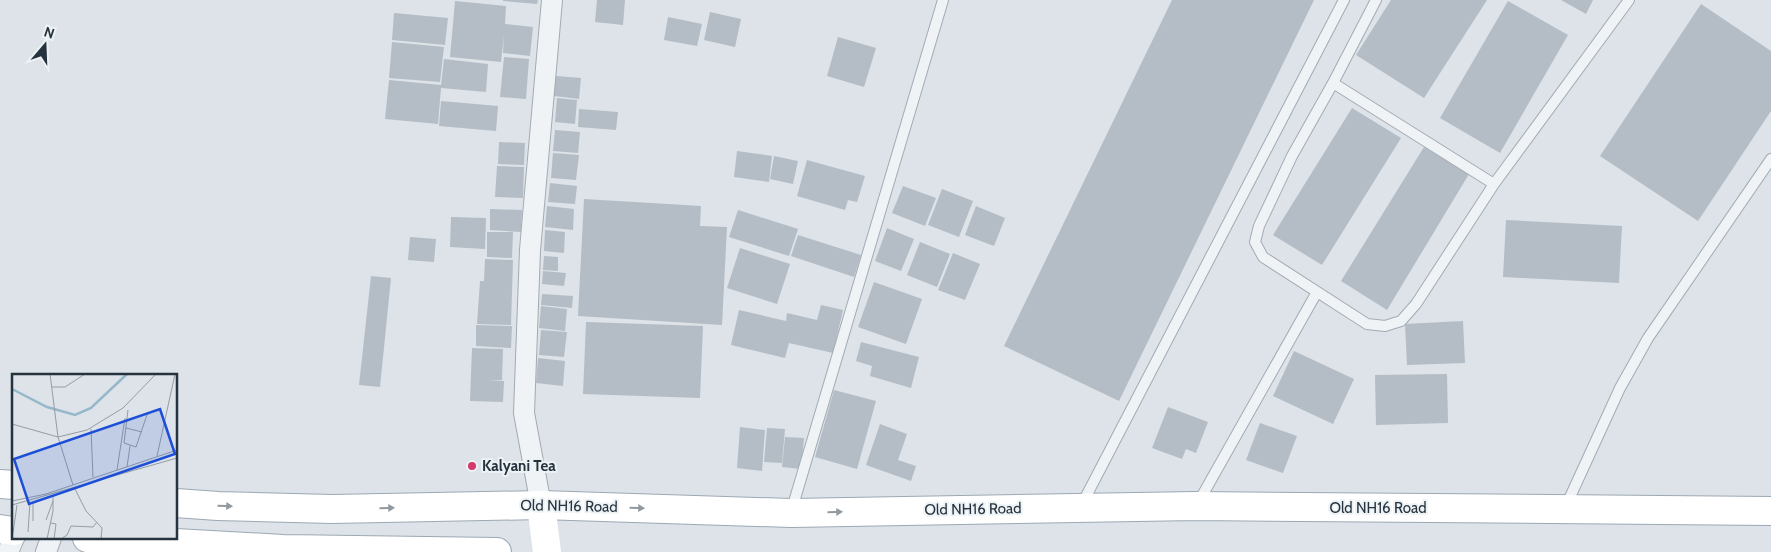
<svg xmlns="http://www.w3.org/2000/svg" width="1771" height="552" font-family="Cabin,sans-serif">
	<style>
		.building { fill: #b4bdc5 }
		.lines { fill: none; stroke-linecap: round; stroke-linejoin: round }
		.service-casing { stroke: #a2abb2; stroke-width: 12 }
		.minor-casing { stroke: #a2abb2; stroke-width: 22 }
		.primary-casing { stroke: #9ca9b4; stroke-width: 30 }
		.service { stroke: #f0f3f6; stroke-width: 10 }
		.minor { stroke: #f0f3f6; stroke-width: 20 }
		.secondary { stroke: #fff; stroke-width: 28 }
		.primary { stroke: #fff; stroke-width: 28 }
		.oneway { fill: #92999f }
		.poi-dot { fill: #d43b6b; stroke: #edf2f5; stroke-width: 2 }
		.labels { text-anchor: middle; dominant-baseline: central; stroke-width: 4; stroke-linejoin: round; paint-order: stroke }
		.poi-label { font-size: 15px; font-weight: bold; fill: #26333f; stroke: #edf2f5; text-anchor: start }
		.street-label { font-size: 15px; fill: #26333f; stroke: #edf2f5 }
		.inset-river { fill: none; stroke: #96b8ca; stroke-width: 2.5 }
		.inset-road { fill: none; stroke: #949da4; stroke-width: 1 }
		.view { fill: #1d4ed8; fill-opacity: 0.15; stroke: #1d4ed8; stroke-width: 2.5 }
		.inset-edge { fill: none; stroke: #26333f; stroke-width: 2.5 }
	</style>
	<rect width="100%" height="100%" fill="#dde3e8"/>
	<path class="building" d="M 503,0 L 538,0 L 537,4 L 503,1 Z
		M 597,0 L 625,0 L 623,25 L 595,22 Z
		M 1172,0 L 1314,0 L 1119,401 L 1004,346 Z
		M 1391,0 L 1487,0 L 1424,98 L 1356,55 Z
		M 1561,0 L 1593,0 L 1586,14 Z
		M 455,1 L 506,6 L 505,24 L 533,27 L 530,56 L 503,53 L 504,35 L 501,62 L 450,57 Z
		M 1508,1 L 1568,35 L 1500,153 L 1440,118 Z
		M 1701,4 L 1771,51 L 1771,111 L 1698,221 L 1600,156 Z
		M 710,12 L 741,19 L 735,47 L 704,40 Z
		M 394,13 L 448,18 L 445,45 L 392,40 Z
		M 668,17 L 702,24 L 697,46 L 664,40 Z
		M 838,37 L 876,48 L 864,87 L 827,76 Z
		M 392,42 L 444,47 L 440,82 L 389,78 Z
		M 504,57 L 529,59 L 526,99 L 500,97 Z
		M 444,59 L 488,64 L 486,92 L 441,88 L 438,124 L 385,119 L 389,80 L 441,85 Z
		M 556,76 L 581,78 L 579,99 L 554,96 Z
		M 557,98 L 577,100 L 575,124 L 555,122 Z
		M 441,101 L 498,106 L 496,131 L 439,126 Z
		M 1352,108 L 1401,138 L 1322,265 L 1273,235 Z
		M 579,109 L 618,112 L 616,130 L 578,127 Z
		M 555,130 L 580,132 L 578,153 L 553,151 Z
		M 499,142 L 525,143 L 524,165 L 498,164 Z
		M 1424,147 L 1469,174 L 1387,310 L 1341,281 Z
		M 737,151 L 772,156 L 769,182 L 734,177 Z
		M 553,153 L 579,155 L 576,180 L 551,178 Z
		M 774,156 L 798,161 L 793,184 L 770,179 Z
		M 807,160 L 865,176 L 857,202 L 848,200 L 845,210 L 797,196 Z
		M 497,166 L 524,167 L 523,198 L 495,197 Z
		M 550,183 L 577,186 L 575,204 L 548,202 Z
		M 903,186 L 936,198 L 925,226 L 892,213 Z
		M 942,189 L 973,201 L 959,237 L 928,225 Z
		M 584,199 L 701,206 L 700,226 L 727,227 L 722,325 L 578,316 Z
		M 547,206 L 574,209 L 573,230 L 545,227 Z
		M 976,206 L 1005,218 L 994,246 L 965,235 Z
		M 490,209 L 522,210 L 521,232 L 490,230 Z
		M 738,210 L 798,229 L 789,256 L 729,237 Z
		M 451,217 L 486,218 L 485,249 L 450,247 Z
		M 1506,220 L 1622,226 L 1619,283 L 1503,277 Z
		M 887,228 L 914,239 L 901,271 L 875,261 Z
		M 545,230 L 565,232 L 564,253 L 544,251 Z
		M 487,232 L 513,232 L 512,258 L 487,257 Z
		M 798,235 L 861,255 L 854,277 L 791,256 Z
		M 410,237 L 436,239 L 434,262 L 408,260 Z
		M 920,242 L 950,254 L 937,287 L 907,275 Z
		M 740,248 L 790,264 L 777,304 L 727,288 Z
		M 953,253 L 980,264 L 965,300 L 938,290 Z
		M 544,256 L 558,257 L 558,271 L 543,270 Z
		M 485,259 L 513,260 L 511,325 L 477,324 L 480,281 L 484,281 Z
		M 543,271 L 566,273 L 564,286 L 542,284 Z
		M 371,276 L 391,278 L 380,387 L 359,385 Z
		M 874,282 L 922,299 L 906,344 L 858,327 Z
		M 542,294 L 573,296 L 572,308 L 541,305 Z
		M 821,305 L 843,310 L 833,353 L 789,343 L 785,358 L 731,345 L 739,310 L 786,321 L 787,313 L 817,320 Z
		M 541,306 L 567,309 L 565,331 L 539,328 Z
		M 1463,321 L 1465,363 L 1407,365 L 1405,324 Z
		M 586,322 L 703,326 L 700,398 L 583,394 Z
		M 476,325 L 512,326 L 511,348 L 476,346 Z
		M 541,330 L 567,332 L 564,357 L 539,355 Z
		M 861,342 L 919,357 L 911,388 L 870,376 L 872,366 L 856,361 Z
		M 472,348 L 503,349 L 502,380 L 489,380 L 504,381 L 503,402 L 470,401 Z
		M 1294,351 L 1354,379 L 1333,424 L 1273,396 Z
		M 538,358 L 565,361 L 563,386 L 536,383 Z
		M 1447,374 L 1448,423 L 1376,425 L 1375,375 Z
		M 834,390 L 876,401 L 857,469 L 815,457 Z
		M 1168,407 L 1208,422 L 1196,453 L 1186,449 L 1182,459 L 1152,448 Z
		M 1260,423 L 1297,436 L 1283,473 L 1246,460 Z
		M 880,424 L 907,434 L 898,460 L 916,466 L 911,481 L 866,465 Z
		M 740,427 L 765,430 L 762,471 L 737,468 Z
		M 767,428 L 785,429 L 782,463 L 764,462 Z
		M 785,437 L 804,438 L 801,469 L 782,467 Z"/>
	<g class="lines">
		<defs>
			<path id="service" d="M 1376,0 L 1333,83 L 1292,156 L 1259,226 L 1255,242 L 1263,257 L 1367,324 L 1385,326 L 1401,321 L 1416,304 L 1494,184 L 1629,0
				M 1333,83 L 1494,184
				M 1198,503 L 1317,292
				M 1081,506 L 1344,0
				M 1565,508 L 1620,388 L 1648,338 L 1771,159
				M 791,512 L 943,0"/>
			<path id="minor" d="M 541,505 L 524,413 L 530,250 L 552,0
				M 8,552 L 14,538
				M 46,552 L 51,538"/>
			<path id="primary" d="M 0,484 L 14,485
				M 176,503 L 218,506 L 332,509 L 541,505 L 791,513 L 1196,506 L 1771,511
				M 0,529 L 14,531
				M 87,538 L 283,549 L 497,552"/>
		</defs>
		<use href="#service" class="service-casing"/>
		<use href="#minor" class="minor-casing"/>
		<use href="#primary" class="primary-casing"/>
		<use href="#service" class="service"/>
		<use href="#minor" class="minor"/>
		<path class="secondary" d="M 541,505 L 547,552"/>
		<use href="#primary" class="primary"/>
	</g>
	<defs><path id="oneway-solid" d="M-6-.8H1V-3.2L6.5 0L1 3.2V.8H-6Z" transform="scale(1.25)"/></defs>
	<g class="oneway">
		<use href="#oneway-solid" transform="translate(225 506) rotate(2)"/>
		<use href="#oneway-solid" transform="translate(387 508) rotate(-1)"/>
		<use href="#oneway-solid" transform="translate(637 508) rotate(2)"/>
		<use href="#oneway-solid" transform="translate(835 512) rotate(-1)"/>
	</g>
	<circle class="poi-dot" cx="472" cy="466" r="5"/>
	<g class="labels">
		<g class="poi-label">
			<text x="482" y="466">Kalyani Tea</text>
		</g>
		<g class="street-label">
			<text transform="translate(569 506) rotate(1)">Old NH16 Road</text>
			<text x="1378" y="508">Old NH16 Road</text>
			<text transform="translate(973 509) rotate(-1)">Old NH16 Road</text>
		</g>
	</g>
	<g transform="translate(12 374)">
		<rect width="165" height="165" fill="#dde3e8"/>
		<path class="inset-river" d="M 0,15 L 35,33 L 63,41 L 79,34 L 115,0"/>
		<path class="inset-road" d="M 38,0 L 46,63 L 61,111M 40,13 L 53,13 L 73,0M 116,36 L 112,69 L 124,73 L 136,38M 0,50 L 46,63 L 75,56 L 111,34 L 144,0M 114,54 L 130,58M 79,55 L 81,103M 145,82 L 163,0M 115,93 L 118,72M 105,96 L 113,44M 62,113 L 74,137 L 90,154 L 89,165M 0,127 L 34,120 L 165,76M 21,128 L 21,147M 0,131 L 165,84M 34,146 L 41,127M 39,149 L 44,150 L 42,165M 16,158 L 18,128M 1,159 L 5,131M 35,165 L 41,137 L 41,122M 49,165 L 55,161 L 59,152 L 81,153 L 85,148"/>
		<path class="view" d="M 148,35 L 163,80 L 17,130 L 2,85 Z"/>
		<rect width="165" height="165" class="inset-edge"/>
	</g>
	<g transform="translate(45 45) rotate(19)" stroke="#edf2f5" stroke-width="4" paint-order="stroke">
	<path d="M0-4L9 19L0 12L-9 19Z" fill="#26333f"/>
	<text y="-8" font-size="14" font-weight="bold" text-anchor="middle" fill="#26333f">N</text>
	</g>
</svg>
